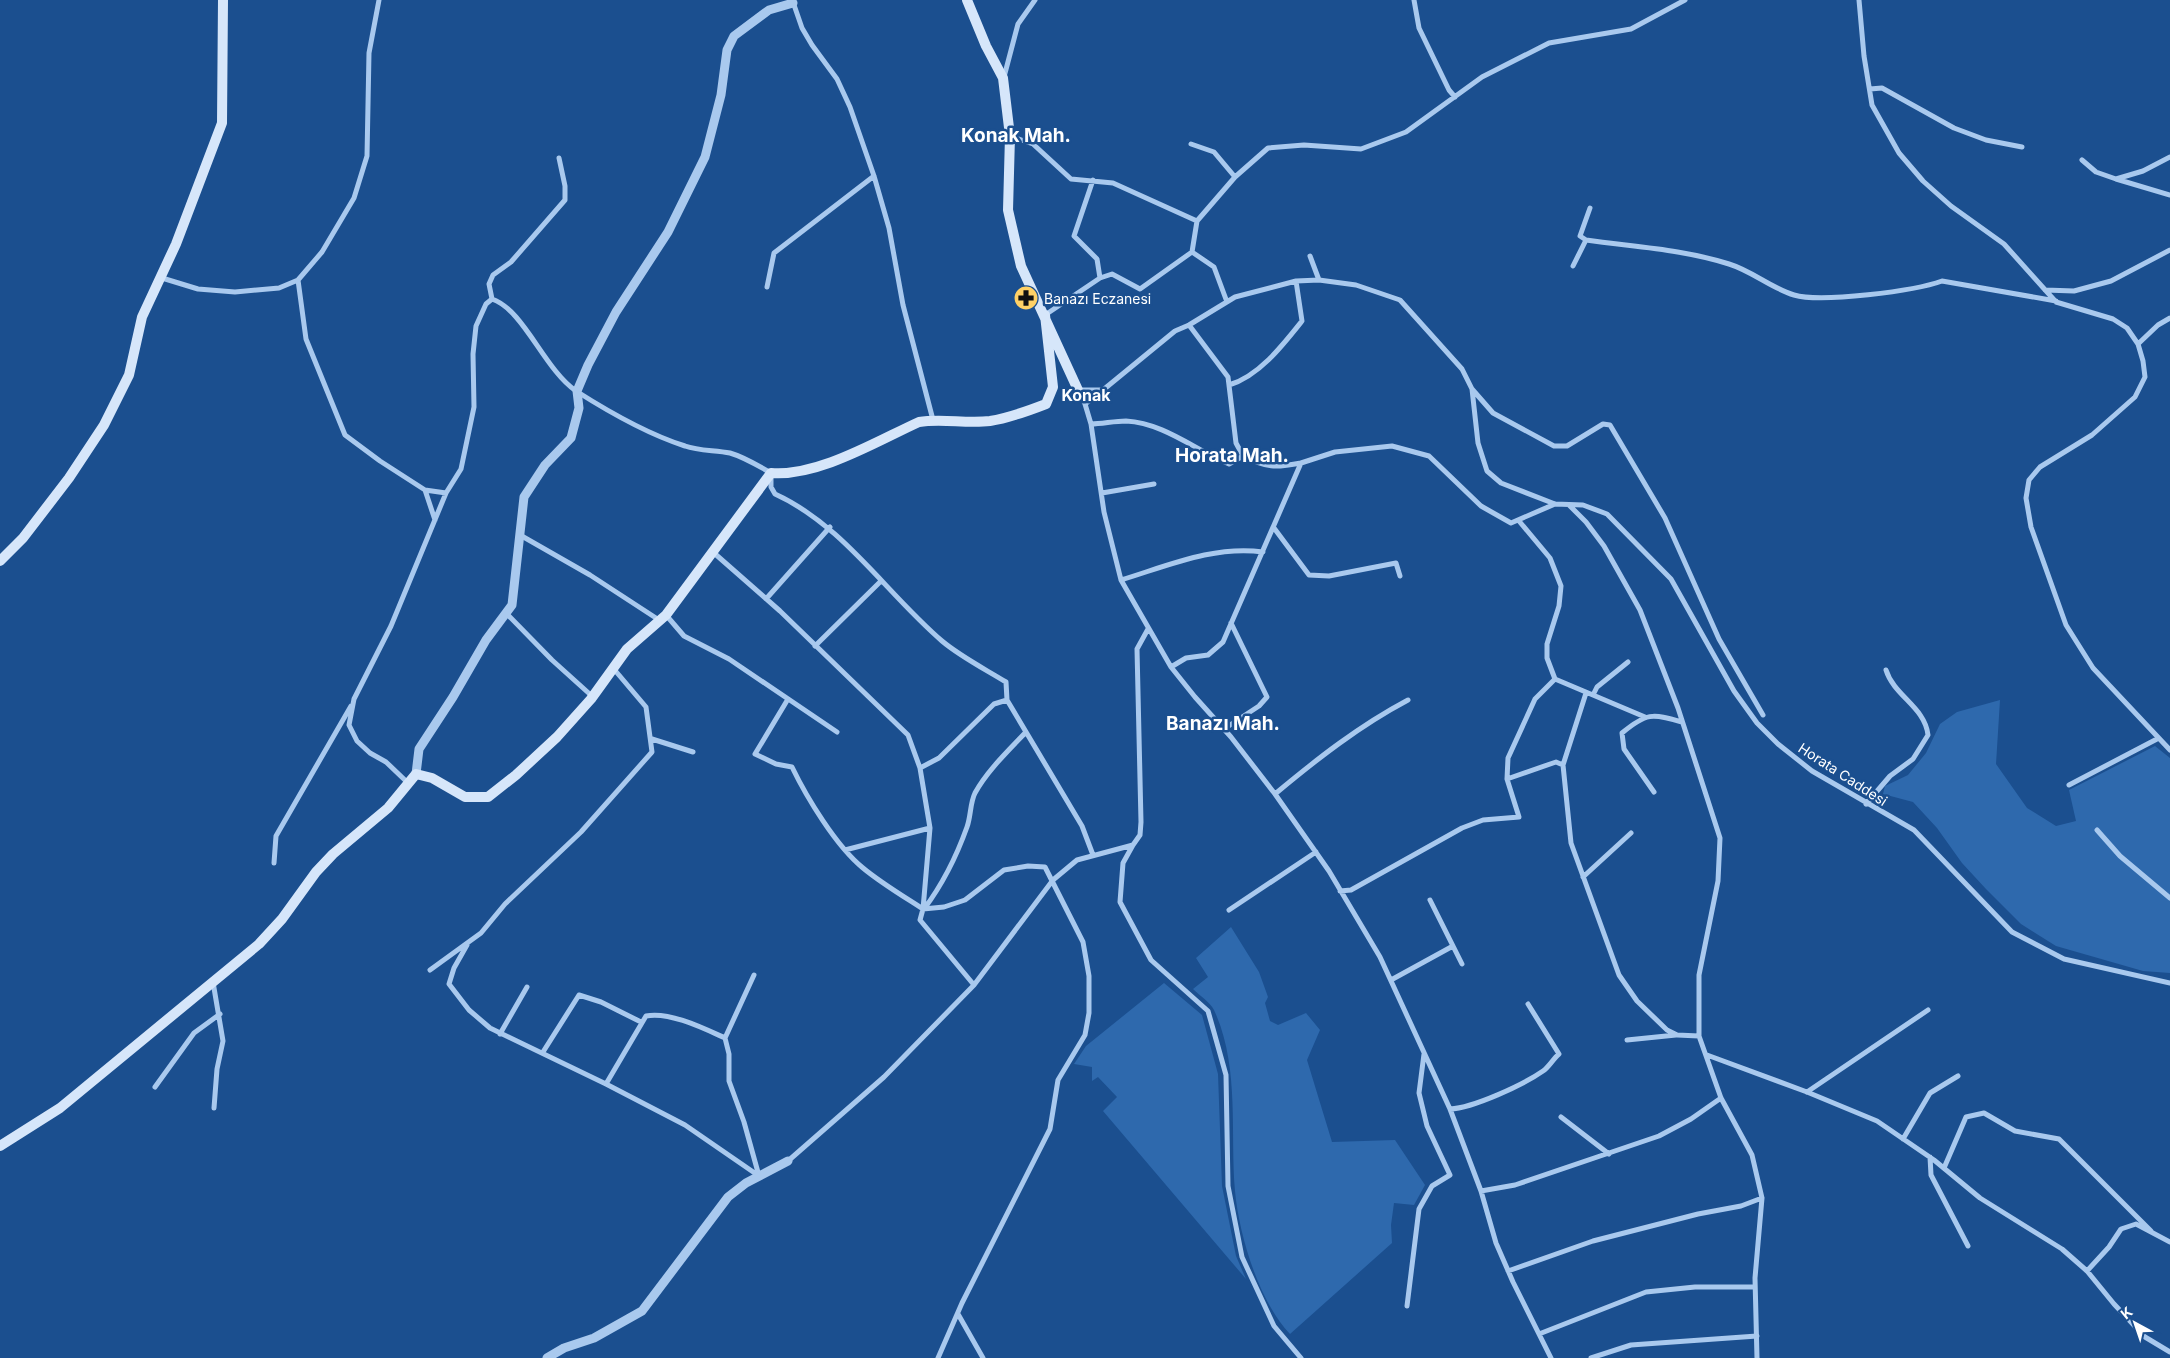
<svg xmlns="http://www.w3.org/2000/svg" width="2170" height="1358" font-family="Inter,sans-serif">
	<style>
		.green { fill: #2e69ad }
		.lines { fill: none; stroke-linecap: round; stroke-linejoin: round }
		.minor { stroke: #a9c9ee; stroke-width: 5 }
		.tertiary { stroke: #a9c9ee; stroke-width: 9 }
		.secondary { stroke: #d6e6fa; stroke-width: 10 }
		.labels { text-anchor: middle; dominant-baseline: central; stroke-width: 5; stroke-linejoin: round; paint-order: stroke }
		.poi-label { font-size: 14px; fill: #fff; stroke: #1b4f8f; text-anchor: start }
		.street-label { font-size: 14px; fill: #fff; stroke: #1b4f8f }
		.quarter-label { font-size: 16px; font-weight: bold; fill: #fff; stroke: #1b4f8f }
		.district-label { font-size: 19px; font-weight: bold; fill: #fff; stroke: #1b4f8f }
	</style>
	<rect width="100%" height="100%" fill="#1b4f8f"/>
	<path class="green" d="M 2000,700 L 1996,764 L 2027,808 L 2056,826 L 2076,821 L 2069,790 L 2155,746 L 2170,758 L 2170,973 L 2143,971 L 2056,946 L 2021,924 L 1986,889 L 1962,863 L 1937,828 L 1913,802 L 1883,794 L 1885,786 L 1908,775 L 1926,753 L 1940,724 L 1957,712 Z
		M 1231,927 L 1259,972 L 1268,997 L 1265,1003 L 1270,1021 L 1278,1025 L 1306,1013 L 1320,1030 L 1307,1060 L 1332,1142 L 1395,1140 L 1425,1185 L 1414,1205 L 1394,1203 L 1391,1225 L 1392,1243 L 1290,1334 C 1259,1302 1239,1235 1235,1191 C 1230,1132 1240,1066 1214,1010 C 1210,1002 1199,995 1193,989 L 1208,977 L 1196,958 Z
		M 1164,983 L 1202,1015 L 1218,1074 L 1222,1186 L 1236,1256 L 1246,1279 L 1103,1111 L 1117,1097 L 1098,1077 L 1092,1081 L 1092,1067 L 1074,1064 L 1086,1046 Z"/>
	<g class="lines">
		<path class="minor" d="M 1414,0 L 1419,28 L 1449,90 L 1455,97
			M 1859,0 L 1864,56 L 1872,105 L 1899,153 L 1923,181 L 1951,206 L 2004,244 L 2056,302 L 2113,319 L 2127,328 L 2138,344 L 2143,361 L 2145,377 L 2135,397 L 2092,435 L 2040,467 L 2029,480 L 2026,498 L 2031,527 L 2066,625 L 2093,668 L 2170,750
			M 793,2 L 802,28 L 812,45 L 837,79 L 850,107 L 874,176 L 889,228 L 903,305 L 933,420
			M 1004,77 L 1018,24 L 1035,0
			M 1870,89 L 1882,88 L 1954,128 L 1986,140 L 2022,147
			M 1010,136 L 1033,144 L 1071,179 L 1113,183 L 1197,221 L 1235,177 L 1268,148 L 1304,145 L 1361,149 L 1406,132 L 1482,77 L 1549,43 L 1631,29 L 1685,0
			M 1191,144 L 1214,152 L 1235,177
			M 2170,157 L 2143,171 L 2116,179 L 2170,195
			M 2082,160 L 2096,172 L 2116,179
			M 1093,180 L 1074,236 L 1097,259 L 1100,278
			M 1590,208 L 1580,236 L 1586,240 C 1634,247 1682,249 1729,264 C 1752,271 1771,288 1794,295 C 1821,303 1915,291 1942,281 L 2056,301
			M 1192,252 L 1197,221
			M 1310,256 L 1319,280
			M 1573,266 L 1586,240
			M 162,278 L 198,289 L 235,292 L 279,288 L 298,280 L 322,252 L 354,198 L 367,156 L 369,53 L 379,0
			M 298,280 L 306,339 L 345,435 L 380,461 L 425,490 L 446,493
			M 767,287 L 774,253 L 874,176
			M 2045,290 L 2074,291 L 2111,281 L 2170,250
			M 492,299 L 489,284 L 493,275 L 511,262 L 565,200 L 565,186 L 559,158
			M 1045,315 L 1100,278 L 1112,274 L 1140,289 L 1192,252 L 1214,267 L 1227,302
			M 2138,344 L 2158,325 L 2170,318
			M 1229,385 C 1259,376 1283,345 1302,321 L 1296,281
			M 1472,389 L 1493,413 L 1554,446 L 1567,446 L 1603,424 L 1610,425 L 1665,518 L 1719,639 L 1763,715
			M 1078,390 L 1103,390 L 1175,331 L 1189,325 L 1235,297 L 1296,281 L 1319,280 L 1356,285 L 1400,300 L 1462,369 L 1472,389 L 1478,443 L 1487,471 L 1501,483 L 1555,504 L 1583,505 L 1607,514 L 1671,579 L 1734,691 L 1757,723 L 1778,744 L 1812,771 L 1914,830 L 2012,932 L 2064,959 L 2170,983
			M 1078,390 L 1085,404 L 1091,424 L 1104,512 L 1121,580 L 1171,667 L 1195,697 L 1231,737 L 1275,794 L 1329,871 L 1380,957 L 1450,1109 L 1481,1191 L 1496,1243 L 1513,1282 L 1551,1358
			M 1085,404 L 1103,391
			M 1091,424 C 1102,424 1114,421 1126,421 C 1164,423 1195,450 1229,464 L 1243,456 L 1236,443 L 1228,377 L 1189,325
			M 1243,456 C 1267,468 1275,468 1301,463
			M 425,490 L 435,520
			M 1102,493 L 1154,484
			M 1569,505 L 1586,522 L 1604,546 L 1640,610 L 1678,708 L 1720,838 L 1718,881 L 1699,975 L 1699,1036 L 1721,1098 L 1752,1155 L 1762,1198 L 1755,1278 L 1757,1358
			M 1519,521 L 1550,558 L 1561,586 L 1559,606 L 1547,644 L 1547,658 L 1555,679
			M 1274,528 L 1309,575 L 1329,576 L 1396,563 L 1400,576
			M 520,535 L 590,575 L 659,620
			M 714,553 L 780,611 L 908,735 L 920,768 L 930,828 L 923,909 L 920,920 L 974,985
			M 1121,580 C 1167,566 1215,545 1263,552
			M 766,599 L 830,527
			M 506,613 L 552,660 L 593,697
			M 666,615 L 684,636 L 729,659 L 837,732
			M 815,646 L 880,582
			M 1171,667 L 1186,658 L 1208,655 L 1223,642 L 1301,463 L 1335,452 L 1392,446 L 1429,456 L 1481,506 L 1511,523 L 1555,504
			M 1586,693 L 1563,765 L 1571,843 L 1619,975 L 1637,1001 L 1667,1030 L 1677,1035 L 1699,1036
			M 1593,695 L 1597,687 L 1628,662
			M 788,699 L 755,754 L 776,764 L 792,767 C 807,798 836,846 863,868 C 881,883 903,896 923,909 L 944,907 L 965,900 L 1004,870 L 1028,866 L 1045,867 L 1083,942 L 1089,976 L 1089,1013 L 1085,1035 L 1058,1080 L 1050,1129 L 962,1303 L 938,1358
			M 1224,729 L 1259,706 L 1267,697 L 1231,623
			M 652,739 L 693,752
			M 920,768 L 939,758 L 994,704 L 1007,700
			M 1507,779 L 1508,758 L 1535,699 L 1555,679 L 1645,717
			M 408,783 L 386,762 L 370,753 L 357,741 L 349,725 L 354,699 L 391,626 L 446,493 L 461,469 L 474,407 L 473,354 L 476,326 L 486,304 L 492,299 C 524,310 544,369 576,391 C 609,412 647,434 685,446 C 699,451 715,450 730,453 C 744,457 759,466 771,473 L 771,487 L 775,494 C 843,525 886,593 942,641 C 961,657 985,669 1006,682 L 1007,700 L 1082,826 L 1093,855
			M 2069,785 L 2157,739
			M 1654,792 L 1624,749 L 1622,733 C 1646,713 1652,713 1682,722
			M 1275,794 C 1317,759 1359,726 1408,700
			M 1866,804 L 1890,776 L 1913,759 L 1928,735 C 1925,707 1894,696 1886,670
			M 2097,830 L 2120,856 L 2170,898
			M 1133,845 L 1123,863 L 1120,902 L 1151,960 L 1208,1011 L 1226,1075 L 1228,1186 L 1242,1257 L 1274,1326 L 1301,1358
			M 845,850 L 930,828
			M 274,863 L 276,836 L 351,706
			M 1583,877 L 1631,833
			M 1340,891 L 1351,890 L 1462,828 L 1483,820 L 1519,817 L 1507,779 L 1556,762 L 1563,765
			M 1430,900 L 1462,964
			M 924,909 C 942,885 957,855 967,827 C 971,816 970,803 975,793 C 987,771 1008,751 1025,733
			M 1229,910 L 1316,852
			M 467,945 L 454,968 L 449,984 L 469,1010 L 490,1028 L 606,1084 L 685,1125 L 759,1176
			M 430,970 L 481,933 L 505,904 L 581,832 L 652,752 L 646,707 L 613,668
			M 1391,980 L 1453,946
			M 213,982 L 223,1041 L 217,1069 L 214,1108
			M 500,1034 L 527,987
			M 725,1038 L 754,975
			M 1627,1040 L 1676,1035
			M 543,1052 L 579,995 L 601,1002 L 641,1022
			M 1707,1055 L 1807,1092 L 1877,1121 L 1934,1160 L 1980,1198 L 2062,1249 L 2087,1271 L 2114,1304 L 2145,1337 L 2170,1352
			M 606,1084 L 646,1016 C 669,1011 705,1029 725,1038 L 729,1054 L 729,1081 L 744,1122 L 759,1176
			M 155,1087 L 194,1033 L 220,1014
			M 1807,1092 L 1928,1010
			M 1450,1109 C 1473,1108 1523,1085 1543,1071 C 1549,1067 1553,1059 1559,1054 L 1528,1004
			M 1561,1117 L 1609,1154
			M 1903,1139 L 1930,1093 L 1958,1076
			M 1930,1157 L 1931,1175 L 1968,1246
			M 788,1161 L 884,1077 L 974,985 L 1053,880 L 1077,860 L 1133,845 L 1140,835 L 1141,822 L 1137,649 L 1148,629
			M 1944,1168 L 1966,1117 L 1984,1113 L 2015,1131 L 2059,1139 L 2151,1231
			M 1481,1191 L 1515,1185 L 1659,1136 L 1691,1119 L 1721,1098
			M 1508,1271 L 1593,1241 L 1698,1214 L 1741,1206 L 1762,1198
			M 2087,1271 L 2109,1247 L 2121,1229 L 2136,1224 L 2170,1242
			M 1407,1306 L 1419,1209 L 1432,1186 L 1450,1175 L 1427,1126 L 1419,1093 L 1424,1054
			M 958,1314 L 983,1358
			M 1539,1334 L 1646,1292 L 1695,1287 L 1755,1287
			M 1591,1358 L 1631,1345 L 1757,1336"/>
		<path class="tertiary" d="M 416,774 L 419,749 L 453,697 L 486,640 L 512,605 L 524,497 L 545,465 L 571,438 L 579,408 L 577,391 L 588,365 L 616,312 L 668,232 L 705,157 L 721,95 L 727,50 L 734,36 L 769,10 L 793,3
			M 547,1358 L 564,1348 L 594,1338 L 642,1311 L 728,1197 L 746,1183 L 788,1161"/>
		<path class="secondary" d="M 967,0 L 986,46 L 1003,78 L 1010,136 L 1008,210 L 1021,266 L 1078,390
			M 0,561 L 23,538 L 69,478 L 104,425 L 129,375 L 142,317 L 176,244 L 222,123 L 223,0
			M 0,1146 L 60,1108 L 259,944 L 282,919 L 316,872 L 333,854 L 388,808 L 416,774 L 432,778 L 465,797 L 488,797 L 516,775 L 557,737 L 591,699 L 627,649 L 666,615 L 771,473 C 818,477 877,441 919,422 C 942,418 966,424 990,421 C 1009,418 1028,411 1046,404 L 1053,387 L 1045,315"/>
	</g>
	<defs>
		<symbol id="pharmacy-disc" viewBox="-11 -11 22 22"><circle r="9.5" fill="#ffd166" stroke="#1b4f8f"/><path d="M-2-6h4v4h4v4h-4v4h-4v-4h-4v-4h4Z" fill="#111"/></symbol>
	</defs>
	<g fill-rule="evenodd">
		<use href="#pharmacy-disc" x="1012" y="284" width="28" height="28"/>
	</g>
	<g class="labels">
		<g class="poi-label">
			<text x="1044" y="298">Banazı Eczanesi</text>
		</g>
		<g class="street-label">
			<text transform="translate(1843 774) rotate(33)">Horata Caddesi</text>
		</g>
		<g class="quarter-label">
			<text x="1086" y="395">Konak</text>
		</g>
		<g class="district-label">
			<text x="1016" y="135">Konak Mah.</text>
			<text x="1232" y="455">Horata Mah.</text>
			<text x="1223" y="723">Banazı Mah.</text>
		</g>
	</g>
	<g transform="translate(2135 1323) rotate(320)" stroke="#1b4f8f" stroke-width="4" paint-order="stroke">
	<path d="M0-4L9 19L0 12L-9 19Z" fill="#ffffff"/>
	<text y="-8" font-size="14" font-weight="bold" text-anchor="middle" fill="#ffffff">K</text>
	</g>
</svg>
